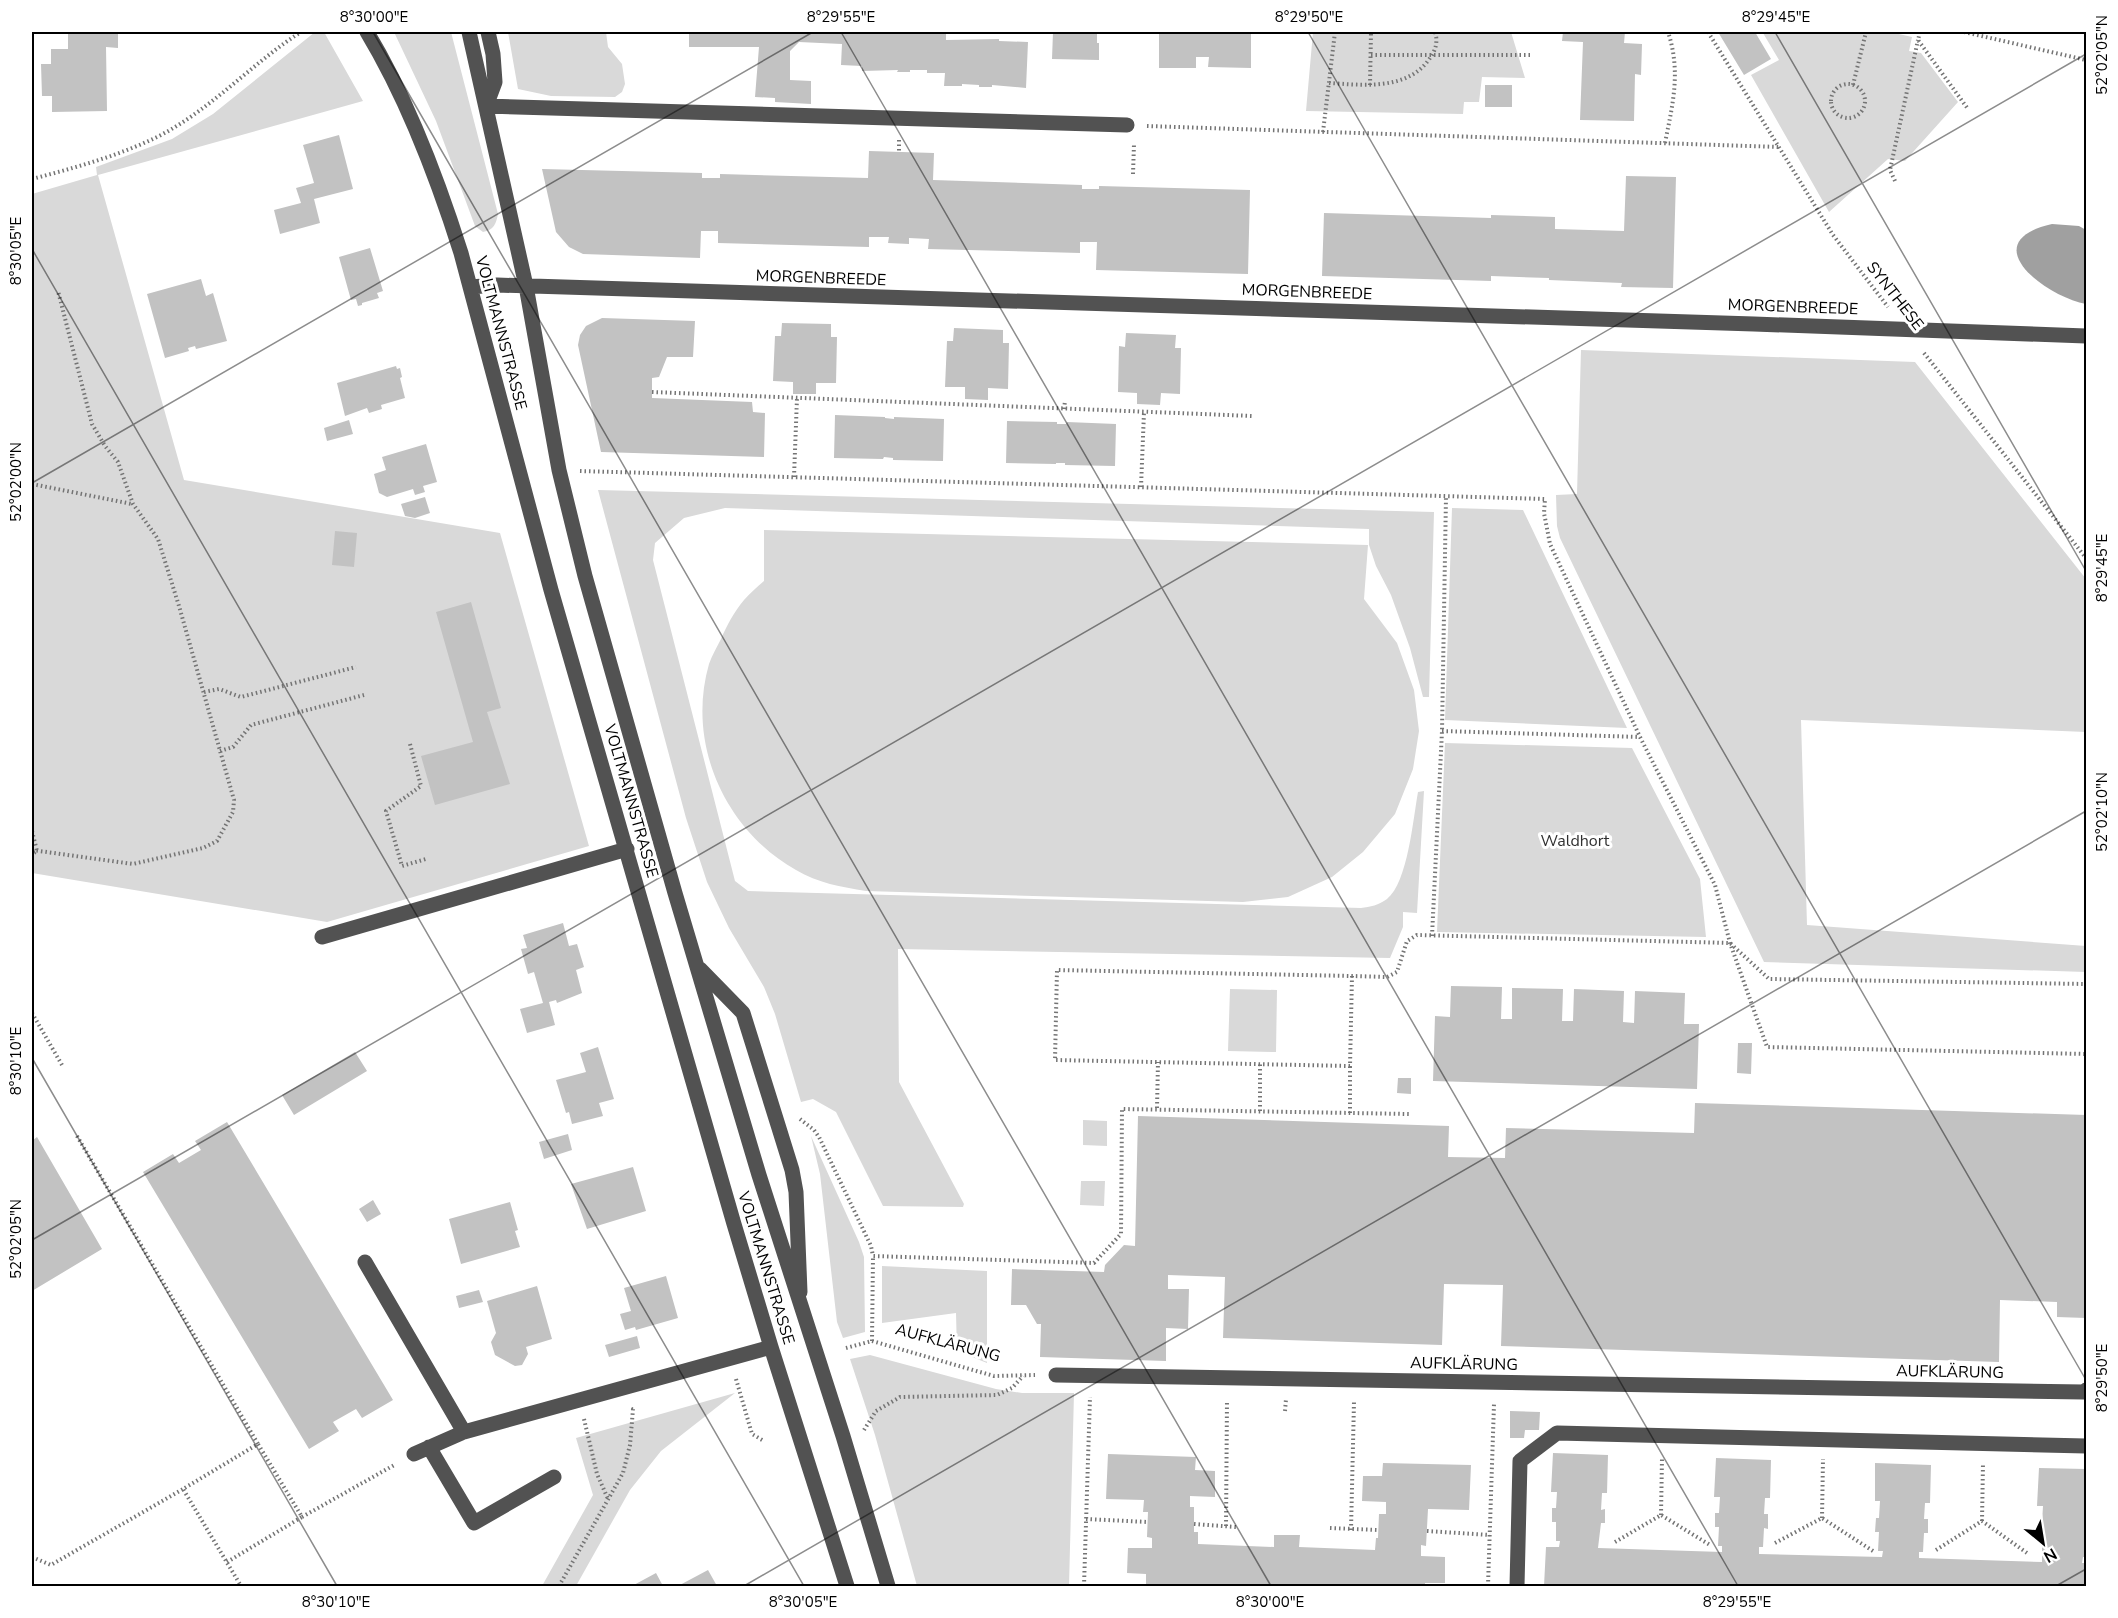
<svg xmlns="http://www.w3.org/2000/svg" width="2118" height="1618" font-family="'Nunito Sans',sans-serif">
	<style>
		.green { fill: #d9d9d9 }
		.water { fill: #a0a0a0 }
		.building { fill: #c2c2c2 }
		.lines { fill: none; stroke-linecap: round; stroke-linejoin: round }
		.path { stroke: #747474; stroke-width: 4; stroke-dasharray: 1.5 3; stroke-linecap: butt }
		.minor { stroke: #525252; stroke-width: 15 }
		.ticks { fill: none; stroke: #000; stroke-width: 1.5; stroke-opacity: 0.45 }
		.labels { text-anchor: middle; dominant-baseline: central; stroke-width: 6; stroke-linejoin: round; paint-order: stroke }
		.street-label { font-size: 16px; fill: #000; stroke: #fff }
		.park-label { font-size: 16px; fill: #303030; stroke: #fff }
		.neatline { fill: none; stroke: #000; stroke-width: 2 }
		.ticks-label { font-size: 15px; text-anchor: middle; fill: #000 }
	</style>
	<rect width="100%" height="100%" fill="#fff"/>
	<path class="green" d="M 315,32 L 324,32 L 363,101 L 98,175 L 184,480 L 500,533 L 589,846 L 327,922 L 32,873 L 32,194 L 97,175 L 96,167 L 172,139 L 213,114 Z
		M 394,32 L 451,32 L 498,214 C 496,224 494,230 483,232 L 475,226 L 436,121 Z
		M 508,32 L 606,32 L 608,47 L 622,64 L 625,84 L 622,92 L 615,97 L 551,96 L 518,89 Z
		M 1313,32 L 1511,32 L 1525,78 L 1482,77 L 1479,102 L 1464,102 L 1463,114 L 1306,111 Z
		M 1766,32 L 1890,32 L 1912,37 L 1909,51 L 1921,53 L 1958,102 L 1905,161 L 1888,159 L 1829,212 L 1751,75 L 1779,60 L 1763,33 Z
		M 1581,350 L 1915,362 L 2086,579 L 2086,732 L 1801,720 L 1807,925 L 2086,946 L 2086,972 L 1764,962 L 1560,538 L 1557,526 L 1556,495 L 1577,494 Z
		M 598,490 L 1434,512 L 1429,697 L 1423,697 L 1410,648 L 1391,595 L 1376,566 L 1369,545 L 1369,529 L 725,508 L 684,518 L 655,543 L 653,560 L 735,881 L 748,891 L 1361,908 C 1370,907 1379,905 1387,899 C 1408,882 1413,819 1418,792 L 1424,791 L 1417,913 L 1403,912 L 1403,927 L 1390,958 L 898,949 L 899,1082 L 964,1204 L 963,1207 L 883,1206 L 836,1112 L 813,1099 L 801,1102 L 775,1014 L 764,987 L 729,928 L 707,882 L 686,818 Z
		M 1452,508 L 1523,510 L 1627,728 L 1445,720 Z
		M 764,530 L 1368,545 L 1364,599 L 1397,643 L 1414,690 L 1419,731 L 1413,769 L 1395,814 L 1363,852 L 1332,877 L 1288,897 L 1243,902 L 866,891 C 841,887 818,883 796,870 C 725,830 686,744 709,664 C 712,655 717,647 721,639 C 727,625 734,612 744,600 C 750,593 757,587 764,581 Z
		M 1445,743 L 1632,748 L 1700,879 L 1706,937 L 1437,932 Z
		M 1230,989 L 1277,990 L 1276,1052 L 1228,1051 Z
		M 1083,1120 L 1107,1121 L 1107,1146 L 1083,1145 Z
		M 811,1136 L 859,1242 L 864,1257 L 865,1332 L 843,1338 L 837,1322 L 820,1174 Z
		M 1081,1181 L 1105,1181 L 1104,1206 L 1080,1205 Z
		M 882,1266 L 987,1271 L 987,1363 L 957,1351 L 956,1313 L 882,1323 Z
		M 870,1355 L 996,1389 L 1022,1393 L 1074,1393 L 1069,1586 L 917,1586 L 875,1435 L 850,1359 Z
		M 735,1393 L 661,1451 L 630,1490 L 576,1586 L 542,1586 L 593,1495 L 576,1438 Z"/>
	<path class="water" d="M 2052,224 L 2079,226 L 2086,230 L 2086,304 C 2045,296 1973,242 2052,224 Z"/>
	<path class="building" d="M 68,32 L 118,32 L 118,48 L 106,47 L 107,111 L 52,112 L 52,96 L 42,96 L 41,64 L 51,64 L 51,49 L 68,49 Z
		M 689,32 L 946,32 L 946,40 L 999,39 L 999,41 L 1028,42 L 1026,88 L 992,85 L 992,87 L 979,87 L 979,85 L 962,84 L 962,86 L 944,86 L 945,73 L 927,73 L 927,70 L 910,70 L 910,72 L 897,72 L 898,70 L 862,71 L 862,66 L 841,65 L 842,44 L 799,42 L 790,51 L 790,80 L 811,81 L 811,104 L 775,102 L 775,98 L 755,97 L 759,47 L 689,47 Z
		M 1053,32 L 1097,32 L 1097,43 L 1099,43 L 1099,60 L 1052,59 Z
		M 1159,32 L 1251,32 L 1251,68 L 1208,67 L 1209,57 L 1196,57 L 1196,68 L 1159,68 Z
		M 1563,32 L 1625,32 L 1624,43 L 1642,44 L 1641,75 L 1635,74 L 1634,121 L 1580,120 L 1583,42 L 1562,41 Z
		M 1718,32 L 1755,32 L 1771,59 L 1744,75 Z
		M 1485,85 L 1512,85 L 1512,107 L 1485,107 Z
		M 339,135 L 353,189 L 314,199 L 320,223 L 280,234 L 274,210 L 301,203 L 296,188 L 314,183 L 303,145 Z
		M 869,151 L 934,153 L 933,180 L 1082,185 L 1082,189 L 1099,189 L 1099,186 L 1250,190 L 1248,274 L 1096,270 L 1097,242 L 1080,242 L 1080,253 L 928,249 L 929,239 L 909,238 L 909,244 L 888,243 L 889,237 L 869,237 L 869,247 L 718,243 L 718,231 L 701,231 L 700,258 L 583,254 L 569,247 L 556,232 L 542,169 L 702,173 L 702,178 L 720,178 L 720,174 L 868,178 Z
		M 1626,176 L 1676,177 L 1673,288 L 1621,287 L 1622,283 L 1549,280 L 1549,278 L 1491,276 L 1491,281 L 1322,276 L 1324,213 L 1491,218 L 1491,215 L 1555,217 L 1555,229 L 1624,231 Z
		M 370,248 L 383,291 L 377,293 L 379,298 L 362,303 L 362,305 L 358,306 L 356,299 L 351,300 L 339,257 Z
		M 201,279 L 206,296 L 213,293 L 227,341 L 196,349 L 195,346 L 188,348 L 189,351 L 165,358 L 147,294 Z
		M 602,318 L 695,321 L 693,357 L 667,357 L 659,377 L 652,378 L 652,398 L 752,402 L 753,412 L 765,413 L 764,457 L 601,452 L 578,345 L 580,335 L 586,326 Z
		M 782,323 L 831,324 L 831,337 L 837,337 L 836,383 L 816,383 L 816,394 L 793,394 L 793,382 L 773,381 L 775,336 L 781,336 Z
		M 954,328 L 1003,330 L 1003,343 L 1009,343 L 1008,389 L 988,388 L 988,400 L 965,399 L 965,387 L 945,387 L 947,341 L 953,341 Z
		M 1126,333 L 1176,335 L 1175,348 L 1181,348 L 1180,394 L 1161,393 L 1160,405 L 1137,404 L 1137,393 L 1118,392 L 1119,346 L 1125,347 Z
		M 396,366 L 397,369 L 400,368 L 402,377 L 400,378 L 405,398 L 381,405 L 382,409 L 369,413 L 367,408 L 345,416 L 337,383 Z
		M 835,415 L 885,417 L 885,418 L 894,419 L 894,417 L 944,419 L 943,461 L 893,460 L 893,458 L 884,457 L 883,459 L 834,458 Z
		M 349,420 L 353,434 L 327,441 L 324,428 Z
		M 1007,421 L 1057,422 L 1057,424 L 1066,424 L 1067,422 L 1116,424 L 1115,466 L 1065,465 L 1065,463 L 1056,463 L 1056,464 L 1006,463 Z
		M 426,444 L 437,482 L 423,486 L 425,492 L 415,495 L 413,489 L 387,497 L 379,493 L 374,474 L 386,470 L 382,457 Z
		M 425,497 L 430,513 L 415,518 L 405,516 L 401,504 Z
		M 335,531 L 357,533 L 354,567 L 332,565 Z
		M 471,602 L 501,708 L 487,712 L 510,784 L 435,805 L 421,756 L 473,742 L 436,612 Z
		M 563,923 L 569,946 L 577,944 L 584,967 L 576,970 L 582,993 L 557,1003 L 556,1000 L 549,1002 L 555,1025 L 527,1033 L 520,1009 L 543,1003 L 534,972 L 528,974 L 521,949 L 527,948 L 523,935 Z
		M 1451,986 L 1502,987 L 1501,1019 L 1512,1019 L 1512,988 L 1563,989 L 1562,1021 L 1573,1021 L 1574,989 L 1624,991 L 1623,1022 L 1634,1023 L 1635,991 L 1685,993 L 1684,1024 L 1699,1024 L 1697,1089 L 1433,1081 L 1435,1016 L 1450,1017 Z
		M 1738,1043 L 1752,1043 L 1751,1074 L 1737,1073 Z
		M 598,1047 L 614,1099 L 599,1103 L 603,1116 L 572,1124 L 569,1112 L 566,1113 L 556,1080 L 586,1072 L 580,1053 Z
		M 355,1052 L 367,1071 L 294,1115 L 282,1095 Z
		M 1398,1078 L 1411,1078 L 1411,1094 L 1397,1093 Z
		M 1695,1103 L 2086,1115 L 2086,1318 L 2057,1317 L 2057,1302 L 2000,1300 L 1999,1362 L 1501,1346 L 1503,1285 L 1444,1284 L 1442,1345 L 1223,1338 L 1225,1277 L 1168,1275 L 1168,1289 L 1189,1289 L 1188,1329 L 1166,1328 L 1166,1361 L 1040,1357 L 1041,1324 L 1037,1324 L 1026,1305 L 1011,1305 L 1012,1269 L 1104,1272 L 1105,1265 L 1124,1245 L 1135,1246 L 1138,1116 L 1449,1126 L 1448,1157 L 1505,1158 L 1506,1128 L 1694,1133 Z
		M 227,1122 L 393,1400 L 362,1418 L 356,1409 L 333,1422 L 339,1431 L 309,1449 L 143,1172 L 173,1154 L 179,1163 L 201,1150 L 195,1141 Z
		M 568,1134 L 572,1150 L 544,1159 L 539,1142 Z
		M 37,1137 L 102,1249 L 32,1291 L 32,1141 Z
		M 633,1167 L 646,1211 L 587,1229 L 571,1184 Z
		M 373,1200 L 381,1214 L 367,1222 L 359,1209 Z
		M 510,1202 L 518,1230 L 515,1231 L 520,1247 L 461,1264 L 449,1219 Z
		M 666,1276 L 678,1318 L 636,1330 L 635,1327 L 625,1330 L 620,1314 L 631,1311 L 624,1288 Z
		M 537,1286 L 552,1339 L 526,1347 L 528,1354 L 522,1365 L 515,1366 L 495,1355 L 491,1342 L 496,1333 L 487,1301 Z
		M 479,1290 L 483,1302 L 459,1308 L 456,1296 Z
		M 637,1336 L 640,1348 L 609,1357 L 605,1345 Z
		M 1510,1411 L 1540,1412 L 1539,1430 L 1525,1430 L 1524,1438 L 1510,1438 Z
		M 1553,1453 L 1608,1455 L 1607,1493 L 1602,1493 L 1601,1510 L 1605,1509 L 1605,1523 L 1601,1523 L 1598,1548 L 1722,1552 L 1722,1546 L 1718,1546 L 1719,1527 L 1715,1527 L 1715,1513 L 1719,1513 L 1720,1497 L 1714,1497 L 1716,1458 L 1771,1460 L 1770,1498 L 1765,1498 L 1764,1514 L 1768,1514 L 1768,1529 L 1764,1528 L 1763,1547 L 1759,1547 L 1759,1554 L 1882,1557 L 1883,1551 L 1878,1551 L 1879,1532 L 1875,1532 L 1876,1518 L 1879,1518 L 1880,1501 L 1875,1501 L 1875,1463 L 1931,1465 L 1930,1503 L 1925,1503 L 1924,1519 L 1928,1519 L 1928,1533 L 1924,1533 L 1923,1552 L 1919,1552 L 1919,1558 L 2042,1562 L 2042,1537 L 2038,1537 L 2038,1522 L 2042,1523 L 2043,1506 L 2037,1506 L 2039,1468 L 2086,1469 L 2086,1557 L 2083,1557 L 2082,1563 L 2086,1563 L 2086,1586 L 1544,1586 L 1546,1547 L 1559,1547 L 1560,1541 L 1556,1541 L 1556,1522 L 1552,1522 L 1552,1508 L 1556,1508 L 1557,1492 L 1551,1492 Z
		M 1108,1454 L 1196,1457 L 1195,1470 L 1215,1471 L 1215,1497 L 1190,1496 L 1190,1507 L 1194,1507 L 1194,1532 L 1198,1532 L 1198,1544 L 1274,1547 L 1274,1535 L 1300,1535 L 1299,1547 L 1375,1550 L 1376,1538 L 1378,1538 L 1379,1514 L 1386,1514 L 1386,1502 L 1362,1501 L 1363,1476 L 1382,1476 L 1383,1463 L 1471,1465 L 1469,1510 L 1428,1509 L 1426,1546 L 1421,1545 L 1421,1556 L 1445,1557 L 1445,1583 L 1425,1583 L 1425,1586 L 1146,1586 L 1146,1574 L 1127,1573 L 1128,1548 L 1152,1548 L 1152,1538 L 1147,1537 L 1148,1512 L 1143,1512 L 1144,1500 L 1106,1499 Z
		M 708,1570 L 717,1586 L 678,1586 Z
		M 656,1573 L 663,1586 L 632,1586 Z"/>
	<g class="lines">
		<path class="path" d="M 1708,32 L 1833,235 L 1888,307
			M 1920,32 L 1918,40 L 1968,109
			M 1964,32 L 2086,60
			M 1371,55 L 1531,55
			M 1329,83 C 1363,85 1408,91 1430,58 C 1436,50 1438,41 1435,32
			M1831 101a17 17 0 1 1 34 0a17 17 0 1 1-34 0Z
			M 1370,85 L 1371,32
			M 1853,85 L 1866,32
			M 1147,126 L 1779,147
			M 1323,132 L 1335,32
			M 899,140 L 899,152
			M 1665,143 C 1673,103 1681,71 1668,32
			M 1133,174 L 1134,144
			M 32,179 C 74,168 118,156 157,137 C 211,110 252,63 301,32
			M 1895,181 L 1890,170 L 1918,40
			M 1924,353 L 2086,558
			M 652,392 L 1252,416
			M 1064,409 L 1065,401
			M 580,471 L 1545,499 L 1544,513 L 1550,544 L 1640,737 L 1715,885 L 1730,943 L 1767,1047 L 2086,1054
			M 794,477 L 797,398
			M 32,484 L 132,504
			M 1141,487 L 1144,412
			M 204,692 L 219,689 L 241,697 L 356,667
			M 1442,731 L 1640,737
			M 410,744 L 421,786 L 386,811 L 402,866 L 426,859
			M 220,751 L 233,747 L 251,725 L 364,695
			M 32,831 L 37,851 L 32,854
			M 32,850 L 133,864 L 203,848 L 217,841 L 233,812 L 234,800 L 179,606 L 158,539 L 133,504 L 118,462 L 105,446 L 92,424 L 58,291
			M 1432,936 L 1442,731 L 1446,496
			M 1352,976 L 1350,1066 L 1055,1060 L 1057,970 L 1352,976 L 1387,977 L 1397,972 L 1407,941 L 1417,935 L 1730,943 L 1769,979 L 2086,984
			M 32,1013 L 62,1065
			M 1157,1108 L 1158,1062
			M 1260,1111 L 1260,1064
			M 1350,1113 L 1350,1066
			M 800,1119 L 814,1130 L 819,1137 L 871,1246 L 873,1256
			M 77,1136 L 258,1444
			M 872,1341 L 873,1256 L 1094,1263 L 1121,1234 L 1122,1109 L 1409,1114
			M 846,1348 L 872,1341 L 994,1376 L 1035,1375
			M 736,1379 L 752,1434 L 764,1441
			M 1285,1411 L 1286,1399
			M 584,1419 L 597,1474 L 608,1499
			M 864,1430 L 876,1411 L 900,1397 L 997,1395 L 1012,1388 L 1023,1376
			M 1661,1515 L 1662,1458
			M 302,1517 L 396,1464
			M 1822,1518 L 1823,1459
			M 1086,1519 L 1148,1522
			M 1982,1521 L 1983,1463
			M 1194,1524 L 1236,1527
			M 1226,1526 L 1227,1400
			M 1330,1528 L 1378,1530
			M 1351,1530 L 1354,1402
			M 1427,1531 L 1490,1535
			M 1615,1542 L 1661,1515 L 1710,1545
			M 1775,1543 L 1822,1518 L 1873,1551
			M 1936,1550 L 1982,1521 L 2027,1553
			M 32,1557 L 51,1565 L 183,1489
			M 227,1562 L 302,1517 L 258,1444 L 183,1489 L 241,1586
			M 559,1586 L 623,1473 L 630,1445 L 633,1409 L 635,1409
			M 1084,1586 L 1090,1397
			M 1488,1586 L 1494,1404"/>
		<path class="minor" d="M 367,32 C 408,100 437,177 461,253 L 551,590 L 734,1224 L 771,1347 L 847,1586
			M 469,32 L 526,286 L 559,470 L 585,576 L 675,893 L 759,1175 L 843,1436 L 888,1586
			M 486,106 L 1127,125
			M 486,106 L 495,82 L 493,54 L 488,32
			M 470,287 L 497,285 L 1754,324 L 2086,336
			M 322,937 L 627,849
			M 700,969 L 743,1013 L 778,1125 L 792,1170 L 796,1192 L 800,1292
			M 365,1262 L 464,1432
			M 1056,1375 L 2084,1392 L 2086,1390
			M 429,1447 L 474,1523 L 554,1477
			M 414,1454 L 464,1432 L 771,1347
			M 1517,1586 L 1520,1461 L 1557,1433 L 2086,1446"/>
	</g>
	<path class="ticks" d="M 373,32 L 1271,1586M 841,32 L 1738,1586M 1308,32 L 2086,1380M 1775,32 L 2086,571M 32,249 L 804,1586M 32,483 L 813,32M 32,1058 L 337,1586M 32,1240 L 2086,54M 744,1586 L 2086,811M 2056,1586 L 2086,1569"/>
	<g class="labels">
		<g class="street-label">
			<text transform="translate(821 278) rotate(2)">MORGENBREEDE</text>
			<text transform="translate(1307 292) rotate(2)">MORGENBREEDE</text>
			<text transform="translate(1895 296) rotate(52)">SYNTHESE</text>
			<text transform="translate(1793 307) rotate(2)">MORGENBREEDE</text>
			<text transform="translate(501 333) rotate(75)">VOLTMANNSTRASSE</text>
			<text transform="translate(631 801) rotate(74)">VOLTMANNSTRASSE</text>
			<text transform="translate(766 1268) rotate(73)">VOLTMANNSTRASSE</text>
			<text transform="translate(948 1343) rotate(15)">AUFKLÄRUNG</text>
			<text transform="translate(1464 1364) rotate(1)">AUFKLÄRUNG</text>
			<text transform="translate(1950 1372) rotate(1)">AUFKLÄRUNG</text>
		</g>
		<g class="park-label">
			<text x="1575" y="841">Waldhort</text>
		</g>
	</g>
	<rect width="2118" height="1618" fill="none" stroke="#ffffff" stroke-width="66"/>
	<g transform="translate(2043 1543) rotate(150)" stroke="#ffffff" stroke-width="4.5" paint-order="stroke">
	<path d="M0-4.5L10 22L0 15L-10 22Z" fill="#000000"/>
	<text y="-9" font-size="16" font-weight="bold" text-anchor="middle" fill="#000000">N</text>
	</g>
	<rect x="33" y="33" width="2052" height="1552" class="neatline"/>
	<g class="ticks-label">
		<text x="374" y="22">8°30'00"E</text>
		<text x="841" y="22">8°29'55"E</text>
		<text x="1309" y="22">8°29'50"E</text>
		<text x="1776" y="22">8°29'45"E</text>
		<text transform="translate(2102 55) rotate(-90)" y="5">52°02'05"N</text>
		<text transform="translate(16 251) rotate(-90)" y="5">8°30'05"E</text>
		<text transform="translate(16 482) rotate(-90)" y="5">52°02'00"N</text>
		<text transform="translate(2102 568) rotate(-90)" y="5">8°29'45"E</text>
		<text transform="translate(2102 812) rotate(-90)" y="5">52°02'10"N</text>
		<text transform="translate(16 1061) rotate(-90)" y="5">8°30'10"E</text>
		<text transform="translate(16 1239) rotate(-90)" y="5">52°02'05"N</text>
		<text transform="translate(2102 1378) rotate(-90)" y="5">8°29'50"E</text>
		<text x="336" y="1607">8°30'10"E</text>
		<text x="803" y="1607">8°30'05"E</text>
		<text x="1270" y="1607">8°30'00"E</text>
		<text x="1737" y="1607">8°29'55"E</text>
	</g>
</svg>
